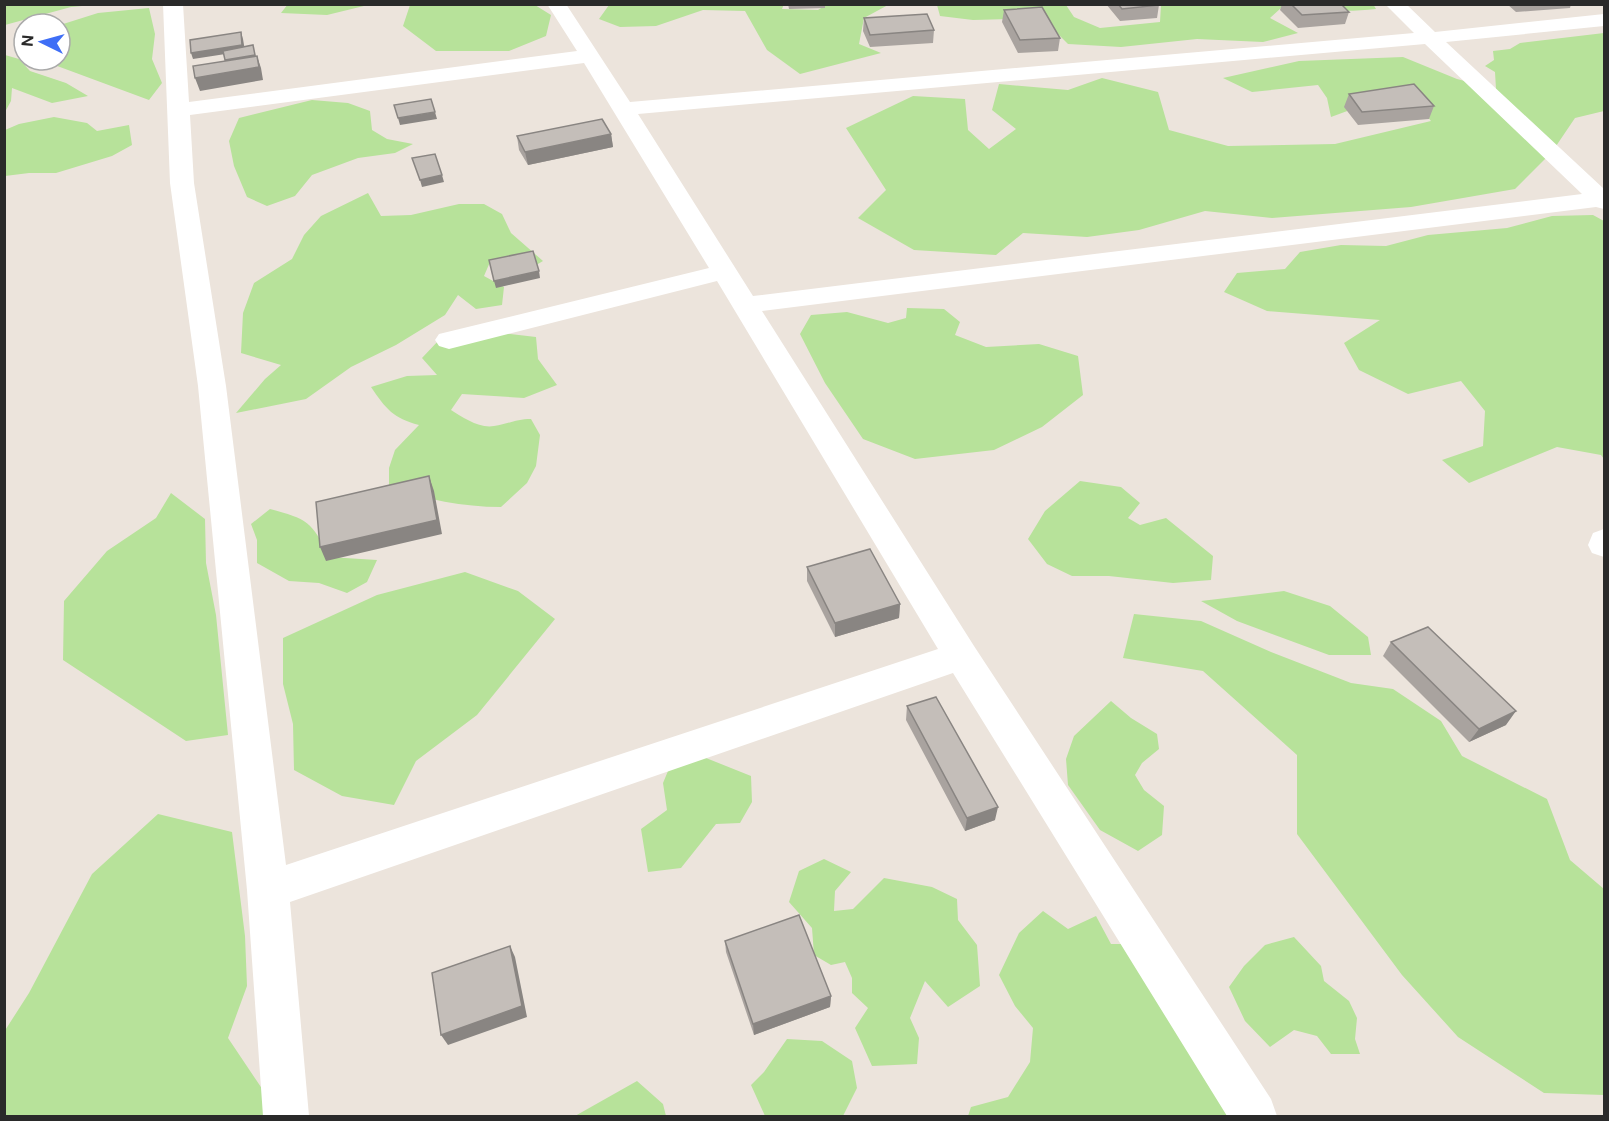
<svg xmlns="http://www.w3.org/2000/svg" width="1609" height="1121" font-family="'DM Sans',sans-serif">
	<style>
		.green { fill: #b7e29a }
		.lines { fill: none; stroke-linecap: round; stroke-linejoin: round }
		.minor { fill: #fff; fill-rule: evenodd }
		.wall { fill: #a9a39f }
		.shaded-wall { fill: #898582 }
		.building { fill: #c4beb9; stroke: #898582; stroke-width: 1.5 }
	</style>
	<rect width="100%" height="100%" fill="#ece4dc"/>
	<path class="green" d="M 5,4 L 93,4 L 93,5 L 71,7 L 5,25 Z
		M 288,4 L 368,4 L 368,5 L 327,15 L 281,13 Z
		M 784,4 L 782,9 L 818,10 L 826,5 L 888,5 L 864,18 L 859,44 L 881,53 L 800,74 L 767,50 L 745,11 L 703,10 L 656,26 L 620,27 L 599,19 L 609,5 Z
		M 1373,4 L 1376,9 C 1344,13 1313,9 1281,8 L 1270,18 L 1298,33 L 1263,42 L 1197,39 L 1121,47 L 1068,44 L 1051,27 L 1010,19 L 973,20 L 940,16 L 937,5 L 1066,5 L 1074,17 L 1100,28 L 1160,22 L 1161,5 Z
		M 410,5 L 535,5 L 551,15 L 546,36 L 509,51 L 436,51 L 403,26 Z
		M 149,8 L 155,34 L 152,59 L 162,83 L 149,100 L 41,60 L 60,60 L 60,25 L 98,13 Z
		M 1604,33 L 1604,111 L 1575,118 L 1552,152 L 1515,189 L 1411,207 L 1272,218 L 1205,211 L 1139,230 L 1087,237 L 1023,233 L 996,255 L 914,250 L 858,218 L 886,190 L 846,128 L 913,96 L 965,99 L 968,130 L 989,149 L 1016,129 L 992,110 L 999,84 L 1068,90 L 1102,78 L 1158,92 L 1169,130 L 1228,146 L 1335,144 L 1431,121 L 1420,108 L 1350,110 L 1331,117 L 1327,98 L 1318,85 L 1252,92 L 1223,78 L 1299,61 L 1403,57 L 1457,79 L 1496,89 L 1495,72 L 1485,66 L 1494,60 L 1493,51 L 1510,49 L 1520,43 Z
		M 5,55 L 19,59 L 30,71 L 66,83 L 88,96 L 52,103 L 12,88 L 11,101 L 5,112 Z
		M 312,100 L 348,103 L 370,111 L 372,130 L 387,139 L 413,144 L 395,153 L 358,158 L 312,175 L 295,196 L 267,206 L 247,197 L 234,166 L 229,141 L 239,118 Z
		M 54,117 L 87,123 L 97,131 L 129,125 L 132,145 L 112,156 L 56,173 L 29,173 L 5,176 L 5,130 L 19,124 Z
		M 368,193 L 381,216 L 411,215 L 459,204 L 484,204 L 502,214 L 511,233 L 543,261 L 526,271 L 490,262 L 484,276 L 504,287 L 502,305 L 476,309 L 458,295 L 445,315 L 396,345 L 351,367 L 306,399 L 236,413 L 265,379 L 281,365 L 241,353 L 243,313 L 254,283 L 292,259 L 304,235 L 321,216 Z
		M 1593,215 L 1604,221 L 1604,459 L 1601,455 L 1557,447 L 1469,483 L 1442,460 L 1483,446 L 1485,411 L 1461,381 L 1408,394 L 1359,370 L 1344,343 L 1380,320 L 1267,311 L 1224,292 L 1237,273 L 1285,269 L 1300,252 L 1341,245 L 1386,246 L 1428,235 L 1507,228 L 1552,216 Z
		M 907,308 L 944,309 L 960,322 L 955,335 L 986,347 L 1039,344 L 1078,356 L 1083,395 L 1042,427 L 994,450 L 915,459 L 863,439 L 825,383 L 800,334 L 811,315 L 847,312 L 888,323 L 906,318 Z
		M 467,329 L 536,337 L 538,359 L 557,385 L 524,398 L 462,394 L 451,410 C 462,417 480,429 494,426 C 508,424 516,419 531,419 L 540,435 L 536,466 L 527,483 L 501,507 C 462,507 427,499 389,488 L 389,468 L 395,450 L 419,425 C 393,418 386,409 371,387 L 407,376 L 437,375 L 422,358 L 439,340 Z
		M 1080,481 L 1121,487 L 1140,503 L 1128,518 L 1140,525 L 1166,518 L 1213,556 L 1211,580 L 1173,583 L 1109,576 L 1072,576 L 1047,564 L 1028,539 L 1045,511 Z
		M 171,493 L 205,519 L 206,563 L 216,615 L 228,735 L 186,741 L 63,660 L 64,601 L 107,551 L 156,518 Z
		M 270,509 C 307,519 312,521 329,557 L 377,560 L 367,582 L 347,593 L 319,583 L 289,581 L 257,563 L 257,540 L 251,524 Z
		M 465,572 L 518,591 L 555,619 L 477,715 L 416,761 L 394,805 L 342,796 L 294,770 L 293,724 L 283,684 L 283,638 L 377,595 Z
		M 1284,591 L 1330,606 L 1368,637 L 1371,655 L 1329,655 L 1237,621 L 1201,601 Z
		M 1134,614 L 1201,621 L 1271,652 L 1351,683 L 1393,689 L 1441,721 L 1462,756 L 1547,799 L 1570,860 L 1604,889 L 1604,1095 L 1544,1093 L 1458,1037 L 1402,975 L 1297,834 L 1297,755 L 1203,671 L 1123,658 Z
		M 1111,701 L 1131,718 L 1157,734 L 1159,749 L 1142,763 L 1135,775 L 1144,790 L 1164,806 L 1162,835 L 1138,851 L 1100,830 L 1068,785 L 1066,759 L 1074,736 Z
		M 691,752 L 751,776 L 752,802 L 740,823 L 716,824 L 681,868 L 648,872 L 641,829 L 667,810 L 663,783 L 673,759 Z
		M 158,814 L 232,832 L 245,936 L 247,986 L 228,1038 L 267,1096 L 267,1116 L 5,1116 L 4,1032 L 29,993 L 92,874 Z
		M 824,859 L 851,872 L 835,891 L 834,911 L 853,909 L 884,878 L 932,887 L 957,899 L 958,920 L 977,945 L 980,986 L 948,1007 L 925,981 L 910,1018 L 919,1038 L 917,1064 L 872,1066 L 855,1028 L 868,1008 L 852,993 L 852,978 L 845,962 L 831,965 L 814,955 L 812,928 L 789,902 L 799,871 Z
		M 1043,911 L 1068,929 L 1096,916 L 1111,944 L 1126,944 L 1226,1082 L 1239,1116 L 968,1116 L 971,1107 L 1008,1097 L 1030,1062 L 1033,1028 L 1015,1006 L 999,975 L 1019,933 Z
		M 1294,937 L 1321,966 L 1324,981 L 1349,1001 L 1357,1018 L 1355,1039 L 1360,1054 L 1331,1054 L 1317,1036 L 1294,1030 L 1270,1047 L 1245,1021 L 1229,987 L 1244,966 L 1265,945 Z
		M 787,1039 L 822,1041 L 852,1061 L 857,1088 L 843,1116 L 765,1116 L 751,1085 L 764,1072 Z
		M 637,1081 L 663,1104 L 666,1116 L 575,1116 Z"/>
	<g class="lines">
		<path class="minor" d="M 163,4 L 183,4 L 189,102 L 577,51 L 547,4 L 566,4 L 630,102 L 1414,33 L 1385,4 L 1406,4 L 1435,32 L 1604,14 L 1604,26 L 1446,42 L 1604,189 L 1604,209 L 1596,207 L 762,311 L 974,646 L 1271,1099 L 1277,1116 L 1227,1116 L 953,673 L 290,902 L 309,1116 L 263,1116 L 247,890 L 198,386 L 170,183 ZM 1425,44 L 1582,194 L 753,296 L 638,114 ZM 584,63 L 709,268 L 439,334 L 435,340 L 439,346 L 449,349 L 717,281 L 938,649 L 286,865 L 226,386 L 194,183 L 190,115 Z
			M 1604,529 L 1604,557 L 1592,553 L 1588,545 L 1593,533 Z"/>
	</g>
	<path class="wall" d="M 788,4 L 825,4 L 825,8 L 789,9 Z
		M 1106,4 L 1158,4 L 1159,5 L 1157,18 L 1120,21 Z
		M 1282,4 L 1341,4 L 1349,12 L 1345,24 L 1298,28 L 1280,10 Z
		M 1507,4 L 1571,4 L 1570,8 L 1516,12 Z
		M 1004,10 L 1060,38 L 1058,51 L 1018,53 L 1002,22 Z
		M 864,18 L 934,30 L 933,43 L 870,47 L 863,31 Z
		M 1349,94 L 1434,106 L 1429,119 L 1358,125 L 1344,107 Z
		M 611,134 L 613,147 L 528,165 L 519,150 L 517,136 Z
		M 807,567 L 900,604 L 899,618 L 835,637 L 807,581 Z
		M 1391,642 L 1506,725 L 1469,742 L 1383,656 Z
		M 907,706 L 995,820 L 965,831 L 906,720 Z
		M 725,941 L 831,996 L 830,1007 L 754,1035 L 726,952 Z"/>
	<path class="shaded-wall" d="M 241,32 L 243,39 L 245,51 L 193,59 L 191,53 Z
		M 257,56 L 261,68 L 263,80 L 200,91 L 195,78 Z
		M 435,112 L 437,119 L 400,125 L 398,118 Z
		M 611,134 L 613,147 L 528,165 L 525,152 Z
		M 442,175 L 444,182 L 422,187 L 420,180 Z
		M 539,271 L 540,278 L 496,288 L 494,281 Z
		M 429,476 L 434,491 L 442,534 L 326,561 L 320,547 Z
		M 900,604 L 899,618 L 835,637 L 835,623 Z
		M 1516,711 L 1506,725 L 1469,742 L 1479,729 Z
		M 998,807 L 995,820 L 965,831 L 967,818 Z
		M 510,946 L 515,957 L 527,1017 L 448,1045 L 441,1035 Z
		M 831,996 L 830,1007 L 754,1035 L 753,1024 Z"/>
	<path class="building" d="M 1118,4 L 1158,4 L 1159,5 L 1122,9 Z
		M 1291,4 L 1341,4 L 1349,12 L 1302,15 Z
		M 1042,7 L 1060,38 L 1020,40 L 1004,10 Z
		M 927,14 L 934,30 L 870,35 L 864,18 Z
		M 241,32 L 242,45 L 191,53 L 190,40 Z
		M 253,45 L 255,55 L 225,60 L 223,51 Z
		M 257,56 L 259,67 L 195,78 L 193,66 Z
		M 1414,84 L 1434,106 L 1362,112 L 1349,94 Z
		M 431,99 L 435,112 L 398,118 L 394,105 Z
		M 602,119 L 611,134 L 525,152 L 517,136 Z
		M 435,154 L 442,175 L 420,180 L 412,158 Z
		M 533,251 L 539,271 L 494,281 L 489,260 Z
		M 429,476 L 437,520 L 320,547 L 316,502 Z
		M 870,549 L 900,604 L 835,623 L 807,567 Z
		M 1428,627 L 1516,711 L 1479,729 L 1391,642 Z
		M 936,697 L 998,807 L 967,818 L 907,706 Z
		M 799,915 L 831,996 L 753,1024 L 725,941 Z
		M 510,946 L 522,1006 L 441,1035 L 432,973 Z"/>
	<rect width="1609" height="1121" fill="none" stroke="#2a2a2a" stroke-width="12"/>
	<g transform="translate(42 42) rotate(275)"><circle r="28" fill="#ffffff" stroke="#aaaaaa" stroke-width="1.5"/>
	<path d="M0-4.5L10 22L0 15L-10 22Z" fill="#3f6ef6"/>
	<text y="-9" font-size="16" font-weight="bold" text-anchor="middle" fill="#2a2a2a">N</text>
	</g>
</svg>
